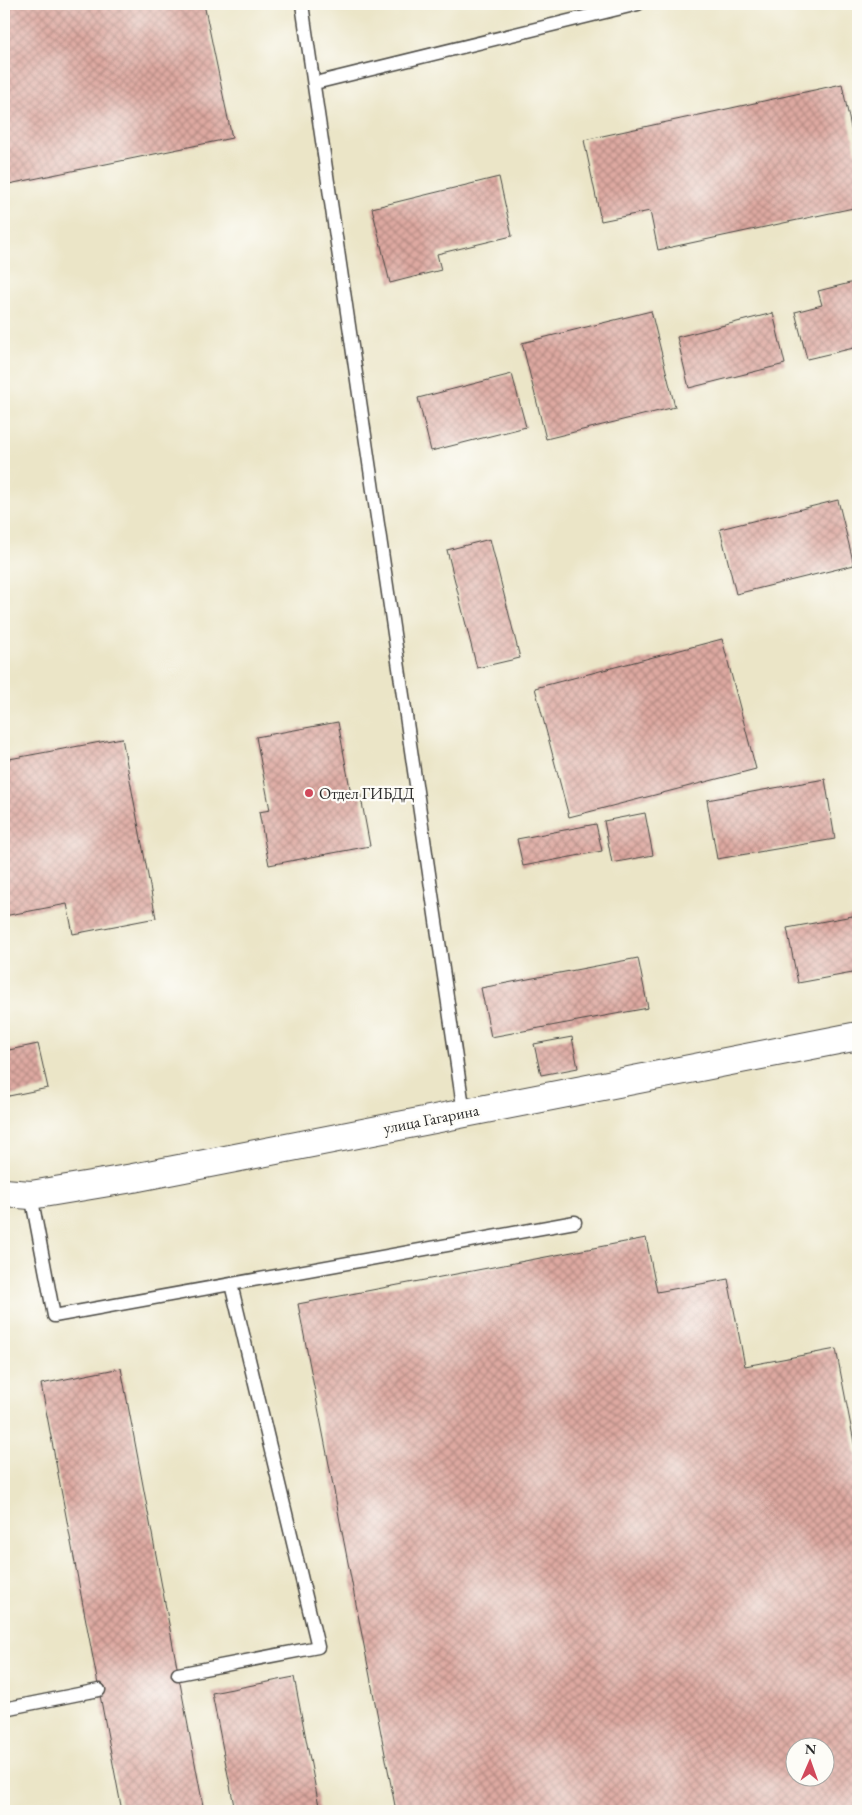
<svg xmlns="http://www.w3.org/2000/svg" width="862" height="1815" font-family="'EB Garamond',serif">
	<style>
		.building { fill: url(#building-cross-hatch); fill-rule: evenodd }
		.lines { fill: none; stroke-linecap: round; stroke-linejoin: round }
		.service-casing { stroke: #484742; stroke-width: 15 }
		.tertiary-casing { stroke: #484742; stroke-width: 30 }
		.service { stroke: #fff; stroke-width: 12 }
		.tertiary { stroke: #fff; stroke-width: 28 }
		.poi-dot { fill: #d1495b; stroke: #fdfcf7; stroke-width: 2 }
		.labels { text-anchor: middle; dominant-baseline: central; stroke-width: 4.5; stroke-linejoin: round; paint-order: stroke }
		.poi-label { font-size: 16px; fill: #2b2b2b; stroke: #fdfcf7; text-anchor: start }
		.street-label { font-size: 16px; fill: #2b2b2b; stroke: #fdfcf7 }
	</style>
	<defs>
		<pattern id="building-cross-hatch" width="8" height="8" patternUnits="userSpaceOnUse" patternTransform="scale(1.25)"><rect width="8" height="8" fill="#dea9a1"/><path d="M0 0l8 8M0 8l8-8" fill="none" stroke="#b48a83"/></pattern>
	</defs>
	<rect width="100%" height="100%" fill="#fdfcf7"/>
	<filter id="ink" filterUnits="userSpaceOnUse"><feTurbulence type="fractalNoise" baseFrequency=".02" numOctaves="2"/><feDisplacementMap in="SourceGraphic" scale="10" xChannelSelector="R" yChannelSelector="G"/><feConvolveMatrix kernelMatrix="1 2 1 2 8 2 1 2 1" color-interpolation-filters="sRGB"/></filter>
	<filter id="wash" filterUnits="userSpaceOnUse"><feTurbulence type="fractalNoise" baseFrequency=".0096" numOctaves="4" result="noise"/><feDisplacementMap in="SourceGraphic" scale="20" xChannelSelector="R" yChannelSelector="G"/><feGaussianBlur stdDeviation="1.12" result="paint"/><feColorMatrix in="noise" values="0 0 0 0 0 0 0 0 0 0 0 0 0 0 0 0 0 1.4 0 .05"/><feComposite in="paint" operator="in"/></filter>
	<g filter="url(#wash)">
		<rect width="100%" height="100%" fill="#ebe5c7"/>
		<g id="blocks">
			<path class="building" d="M 4,4 L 204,4 L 232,138 L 4,185 Z
				M 842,84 L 858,162 L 858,207 L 658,250 L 650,211 L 601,221 L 584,140 Z
				M 499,177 L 512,236 L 437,254 L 441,270 L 390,283 L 372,208 Z
				M 858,281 L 858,347 L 807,359 L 795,312 L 822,305 L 818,291 Z
				M 651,311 L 675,407 L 546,439 L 522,343 Z
				M 773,313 L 785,364 L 689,388 L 677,337 Z
				M 512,374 L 526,427 L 431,451 L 418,398 Z
				M 838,500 L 854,565 L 736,594 L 720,529 Z
				M 490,539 L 520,658 L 477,668 L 447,550 Z
				M 722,639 L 756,769 L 569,817 L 535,688 Z
				M 338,722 L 351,794 L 360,792 L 370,846 L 269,865 L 259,812 L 270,810 L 256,737 Z
				M 122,738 L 156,918 L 73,934 L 67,904 L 4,916 L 4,760 Z
				M 825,779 L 835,839 L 717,859 L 707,800 Z
				M 645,813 L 653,855 L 612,863 L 604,821 Z
				M 596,824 L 602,851 L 523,866 L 517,839 Z
				M 858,915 L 858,972 L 798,983 L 787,928 Z
				M 638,958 L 648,1008 L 491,1037 L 481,988 Z
				M 572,1037 L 578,1068 L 541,1075 L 534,1044 Z
				M 38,1044 L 48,1088 L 4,1097 L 4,1051 Z
				M 646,1238 L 657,1292 L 728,1279 L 745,1366 L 836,1349 L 858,1463 L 858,1811 L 396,1811 L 298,1304 ZM 794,1748 L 824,1748 L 824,1778 L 794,1778 Z
				M 121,1368 L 204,1811 L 122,1811 L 41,1384 Z
				M 294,1677 L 320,1811 L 235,1811 L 212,1693 Z"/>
		</g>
	</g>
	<g filter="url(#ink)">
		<use href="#blocks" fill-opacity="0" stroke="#484742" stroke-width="1"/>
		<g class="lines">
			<defs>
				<path id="service" d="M 302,4 L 464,1113
					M 315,83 L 638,4
					M 31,1195 L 54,1316 L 575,1222
					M 178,1674 L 318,1647 L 231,1284
					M 4,1709 L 99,1690"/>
				<path id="tertiary" d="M 4,1193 L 31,1195 L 133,1178 L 858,1036"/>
			</defs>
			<use href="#service" class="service-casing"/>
			<use href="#tertiary" class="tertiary-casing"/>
			<use href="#service" class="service"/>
			<use href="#tertiary" class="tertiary"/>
		</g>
	</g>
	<circle class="poi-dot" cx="309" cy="793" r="5"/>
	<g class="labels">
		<g class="poi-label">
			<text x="319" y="793">Отдел ГИБДД</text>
		</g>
		<g class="street-label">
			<text transform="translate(431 1119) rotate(-11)">улица Гагарина</text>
		</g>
	</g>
	<rect width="862" height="1815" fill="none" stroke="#fdfcf7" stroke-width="20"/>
	<g transform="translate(810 1762) rotate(2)"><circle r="24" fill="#fdfcf7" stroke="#a9a8a5"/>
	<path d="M0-4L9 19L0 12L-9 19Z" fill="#d1495b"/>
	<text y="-8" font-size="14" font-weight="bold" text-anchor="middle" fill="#2b2b2b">N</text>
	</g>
</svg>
